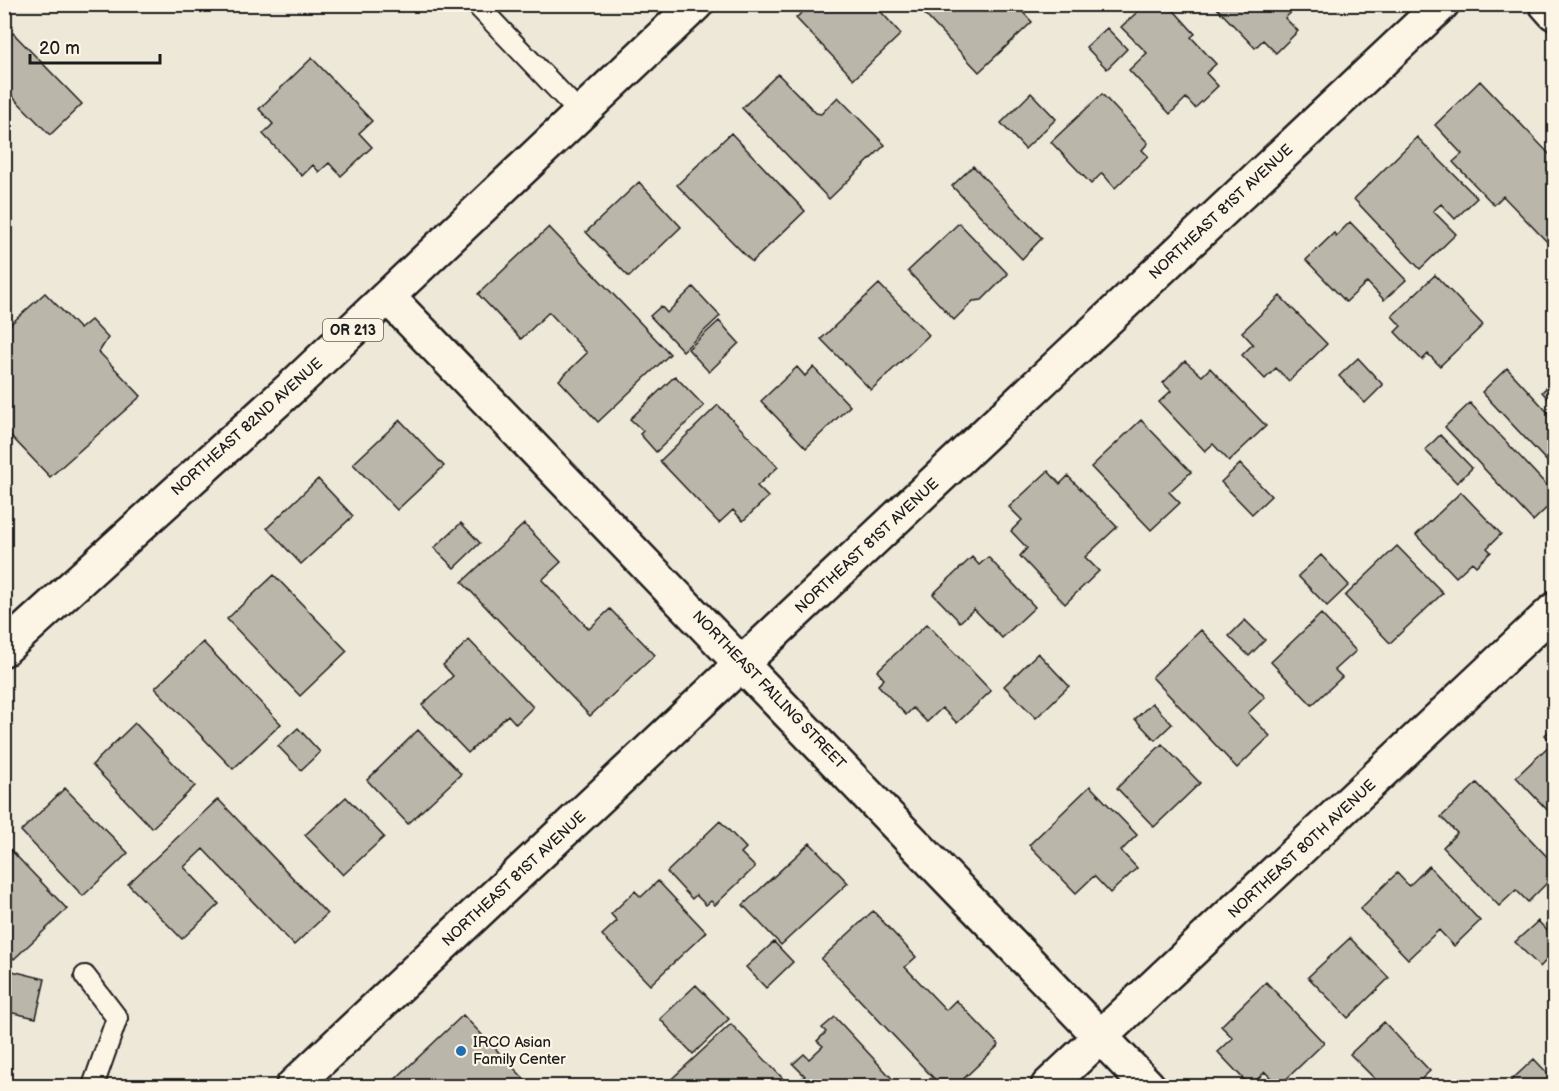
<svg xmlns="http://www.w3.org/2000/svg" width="1559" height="1091" font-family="'Balsamiq Sans',sans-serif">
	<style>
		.building { fill: #bab6aa; stroke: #1c1c1c; stroke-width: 1.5 }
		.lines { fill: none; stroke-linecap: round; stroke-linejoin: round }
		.service-casing { stroke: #1c1c1c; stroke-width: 24 }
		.minor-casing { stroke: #1c1c1c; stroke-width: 38 }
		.primary-casing { stroke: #1c1c1c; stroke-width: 38 }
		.service { stroke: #fcf5e5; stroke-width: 20 }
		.minor { stroke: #fcf5e5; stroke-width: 33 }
		.primary { stroke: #fcf5e5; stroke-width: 33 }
		.poi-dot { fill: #1f6fb2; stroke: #fcf5e5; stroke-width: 2 }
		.labels { text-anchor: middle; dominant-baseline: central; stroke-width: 4.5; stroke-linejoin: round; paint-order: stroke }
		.shield { fill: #fcf5e5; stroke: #5f5d58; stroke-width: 1.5 }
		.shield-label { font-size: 14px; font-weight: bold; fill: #1c1c1c }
		.street-label { font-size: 15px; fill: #1c1c1c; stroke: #fcf5e5 }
		.poi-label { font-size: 15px; fill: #1c1c1c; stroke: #fcf5e5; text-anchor: start }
	</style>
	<rect width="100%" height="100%" fill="#eee8d9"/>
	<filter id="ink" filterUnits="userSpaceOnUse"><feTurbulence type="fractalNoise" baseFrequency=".0167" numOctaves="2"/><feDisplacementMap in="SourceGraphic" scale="12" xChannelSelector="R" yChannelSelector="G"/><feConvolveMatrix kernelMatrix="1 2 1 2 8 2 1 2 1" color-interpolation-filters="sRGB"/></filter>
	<g filter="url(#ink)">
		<path class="building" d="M 811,4 L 874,4 L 901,34 L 854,79 L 796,18 Z
			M 915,4 L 1015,4 L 1032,22 L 979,72 Z
			M 1146,4 L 1168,4 L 1195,34 L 1191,37 L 1216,64 L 1206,73 L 1218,86 L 1195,108 L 1186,98 L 1170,114 L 1129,70 L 1147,53 L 1121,27 Z
			M 1213,4 L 1295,4 L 1297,7 L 1285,18 L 1298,31 L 1276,53 L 1263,40 L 1255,48 Z
			M 1107,28 L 1127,49 L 1107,69 L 1086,47 Z
			M 13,33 L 82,104 L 50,135 L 4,88 L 4,41 Z
			M 312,58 L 372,121 L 359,133 L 372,147 L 341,176 L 329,163 L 319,172 L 313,165 L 302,176 L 263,134 L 273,124 L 259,109 Z
			M 778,74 L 816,113 L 821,114 L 838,97 L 885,145 L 829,199 L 742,108 Z
			M 1480,81 L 1554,159 L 1554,243 L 1551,246 L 1503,196 L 1494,205 L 1453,162 L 1462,154 L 1435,125 Z
			M 1031,93 L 1056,119 L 1025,149 L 1001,123 Z
			M 1102,94 L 1148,143 L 1142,150 L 1148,156 L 1115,188 L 1102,173 L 1091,184 L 1051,142 Z
			M 731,133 L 805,211 L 752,262 L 677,185 Z
			M 1417,137 L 1477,198 L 1455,219 L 1441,204 L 1433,211 L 1456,234 L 1420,269 L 1354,199 Z
			M 973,166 L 1042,238 L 1022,259 L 952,186 Z
			M 639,182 L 681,227 L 629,277 L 586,232 Z
			M 1350,222 L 1406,280 L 1384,300 L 1367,282 L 1346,302 L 1306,260 L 1334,233 L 1336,236 Z
			M 959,223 L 1008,274 L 982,300 L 973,301 L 954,320 L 908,271 Z
			M 549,227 L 670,354 L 598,422 L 559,380 L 587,353 L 549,312 L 521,339 L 478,294 Z
			M 1435,275 L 1483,325 L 1440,366 L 1428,354 L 1422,360 L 1395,332 L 1401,326 L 1392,316 Z
			M 879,284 L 929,335 L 871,390 L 821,339 Z
			M 693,287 L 720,316 L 683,351 L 650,316 L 661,306 L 667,313 Z
			M 45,293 L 80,329 L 91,320 L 108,338 L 99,352 L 141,396 L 50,477 L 11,436 L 4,440 L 4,330 Z
			M 1280,296 L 1327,344 L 1289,381 L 1276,368 L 1265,379 L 1242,355 L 1253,344 L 1242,332 Z
			M 719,321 L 739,343 L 709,372 L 688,349 Z
			M 1358,358 L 1383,385 L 1365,403 L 1339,376 Z
			M 1185,361 L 1202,376 L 1210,368 L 1266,426 L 1229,461 L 1213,444 L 1205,451 L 1159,402 L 1171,391 L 1163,383 Z
			M 797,367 L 805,376 L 813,367 L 850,406 L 806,448 L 761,401 Z
			M 1507,368 L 1554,419 L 1554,469 L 1482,392 Z
			M 675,376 L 704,406 L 656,452 L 640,434 L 643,431 L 630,419 Z
			M 1554,380 L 1554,405 L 1542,392 Z
			M 1470,403 L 1554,493 L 1554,501 L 1533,521 L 1445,427 Z
			M 718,405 L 778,467 L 757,486 L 768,497 L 743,521 L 733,510 L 719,523 L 660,461 Z
			M 400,420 L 444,466 L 397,510 L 353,464 Z
			M 1141,420 L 1191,472 L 1169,492 L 1180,503 L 1151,530 L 1091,467 Z
			M 1440,435 L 1472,468 L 1457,483 L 1425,450 Z
			M 1240,464 L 1271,496 L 1252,514 L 1221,482 Z
			M 1048,471 L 1060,484 L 1068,476 L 1117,527 L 1085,557 L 1099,571 L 1065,604 L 1020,556 L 1027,548 L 1011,531 L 1022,520 L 1009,507 Z
			M 318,479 L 353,516 L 301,564 L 267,528 Z
			M 1461,492 L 1501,534 L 1487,548 L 1491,552 L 1476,566 L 1472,562 L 1456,577 L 1416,535 Z
			M 461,523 L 480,543 L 454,568 L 434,548 Z
			M 524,524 L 561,562 L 542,580 L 589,629 L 610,609 L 655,655 L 590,716 L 462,582 Z
			M 1397,546 L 1443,593 L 1390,643 L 1345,596 Z
			M 1321,555 L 1349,585 L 1327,606 L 1298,576 Z
			M 972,557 L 979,565 L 988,557 L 1035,607 L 1002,638 L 974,609 L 960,622 L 933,594 Z
			M 274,575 L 347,651 L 300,696 L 227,619 Z
			M 1321,614 L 1356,651 L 1335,670 L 1342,677 L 1312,705 L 1271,662 Z
			M 1245,620 L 1265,640 L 1249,656 L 1229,636 Z
			M 927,624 L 991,691 L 957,723 L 942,708 L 927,722 L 913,708 L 906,715 L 878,685 L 884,679 L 877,671 Z
			M 1201,630 L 1265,697 L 1248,713 L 1270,736 L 1237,768 L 1152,677 Z
			M 469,640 L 533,707 L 516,724 L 508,715 L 468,753 L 422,705 L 453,676 L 443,665 Z
			M 203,642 L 281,724 L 233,769 L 155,688 Z
			M 1038,653 L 1069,686 L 1036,718 L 1004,686 Z
			M 1152,703 L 1172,724 L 1155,740 L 1135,719 Z
			M 135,723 L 195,786 L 152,828 L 92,765 Z
			M 1554,726 L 1554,817 L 1516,777 L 1552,743 L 1545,735 Z
			M 298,728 L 320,752 L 301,770 L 278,746 Z
			M 418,730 L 461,774 L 408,824 L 367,780 Z
			M 1162,744 L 1200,783 L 1154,827 L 1117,788 Z
			M 1477,783 L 1554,864 L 1554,876 L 1528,902 L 1516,890 L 1499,906 L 1443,847 L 1457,833 L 1441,817 Z
			M 1090,786 L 1137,835 L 1121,851 L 1137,868 L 1110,893 L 1094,876 L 1076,893 L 1029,845 Z
			M 65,788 L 128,853 L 83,896 L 21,831 Z
			M 346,797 L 384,837 L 343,875 L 305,835 Z
			M 218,799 L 327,914 L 294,945 L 203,849 L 184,867 L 219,904 L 182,939 L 128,884 Z
			M 720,821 L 746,848 L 741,853 L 755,867 L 715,905 L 711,901 L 706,905 L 696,895 L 692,899 L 667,872 Z
			M 4,843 L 67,909 L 14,959 L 4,949 Z
			M 810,843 L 848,883 L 781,945 L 743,905 Z
			M 1429,866 L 1480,921 L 1454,946 L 1439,930 L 1408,959 L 1360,909 L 1397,873 L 1409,886 Z
			M 658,881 L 706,932 L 650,985 L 602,935 L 617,921 L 611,914 L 635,891 L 641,897 Z
			M 873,911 L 916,957 L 905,967 L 946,1010 L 956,1000 L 999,1045 L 956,1086 L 941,1086 L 821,959 Z
			M 1538,921 L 1554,938 L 1554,952 L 1540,967 L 1515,942 Z
			M 1350,938 L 1389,978 L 1348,1018 L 1308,977 Z
			M 774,942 L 793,962 L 766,988 L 746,967 Z
			M 8,970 L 45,979 L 36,1018 L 4,1011 Z
			M 1266,982 L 1324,1043 L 1279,1086 L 1265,1072 L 1250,1086 L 1218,1052 L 1233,1038 L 1221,1026 Z
			M 696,985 L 729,1019 L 693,1054 L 660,1019 Z
			M 463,1015 L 531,1086 L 388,1086 Z
			M 835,1017 L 898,1085 L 897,1086 L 806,1086 L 800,1080 L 805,1076 L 793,1064 L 804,1054 L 809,1059 L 823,1046 L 817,1041 L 826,1032 L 822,1028 Z
			M 1384,1022 L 1430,1071 L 1414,1086 L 1382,1086 L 1350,1054 Z
			M 731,1024 L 790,1086 L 664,1086 Z
			M 1534,1059 L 1554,1080 L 1554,1086 L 1505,1086 Z"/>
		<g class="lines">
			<defs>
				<path id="service" d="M 476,4 L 581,114
					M 85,976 L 117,1018 L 93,1086"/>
				<path id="minor" d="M 1546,4 L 1554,13
					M 388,297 L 1148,1086
					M 293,1086 L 1442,4
					M 1048,1086 L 1554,610"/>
				<path id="primary" d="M 4,649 L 291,388 L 696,4"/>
			</defs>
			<use href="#service" class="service-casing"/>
			<use href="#minor" class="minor-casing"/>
			<use href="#primary" class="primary-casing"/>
			<use href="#service" class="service"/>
			<use href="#minor" class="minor"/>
			<use href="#primary" class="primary"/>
		</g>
	</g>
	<circle class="poi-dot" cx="461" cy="1051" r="6"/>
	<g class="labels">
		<rect class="shield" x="323" y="319" width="60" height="22" rx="4.5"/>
		<g class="shield-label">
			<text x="353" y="330">OR 213</text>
		</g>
		<g class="street-label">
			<text transform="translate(1221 212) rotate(-43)">NORTHEAST 81ST AVENUE</text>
			<text transform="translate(247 427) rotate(-42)">NORTHEAST 82ND AVENUE</text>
			<text transform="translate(867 546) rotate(-43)">NORTHEAST 81ST AVENUE</text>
			<text transform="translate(769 690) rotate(46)">NORTHEAST FAILING STREET</text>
			<text transform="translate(1302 849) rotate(-43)">NORTHEAST 80TH AVENUE</text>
			<text transform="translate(514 879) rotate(-43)">NORTHEAST 81ST AVENUE</text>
		</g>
		<g class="poi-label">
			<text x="473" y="1042">IRCO Asian<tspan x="473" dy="17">Family Center</tspan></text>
		</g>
	</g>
	<rect width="1559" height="1091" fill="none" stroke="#fcf5e5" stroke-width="24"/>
	<rect x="12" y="12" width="1535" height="1067" fill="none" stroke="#1c1c1c" stroke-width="2" filter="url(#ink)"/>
	<path d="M30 54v9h130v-9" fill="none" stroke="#1c1c1c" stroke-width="3"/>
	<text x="39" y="54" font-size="18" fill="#1c1c1c" stroke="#fcf5e5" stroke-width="4.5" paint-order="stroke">20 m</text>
</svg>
